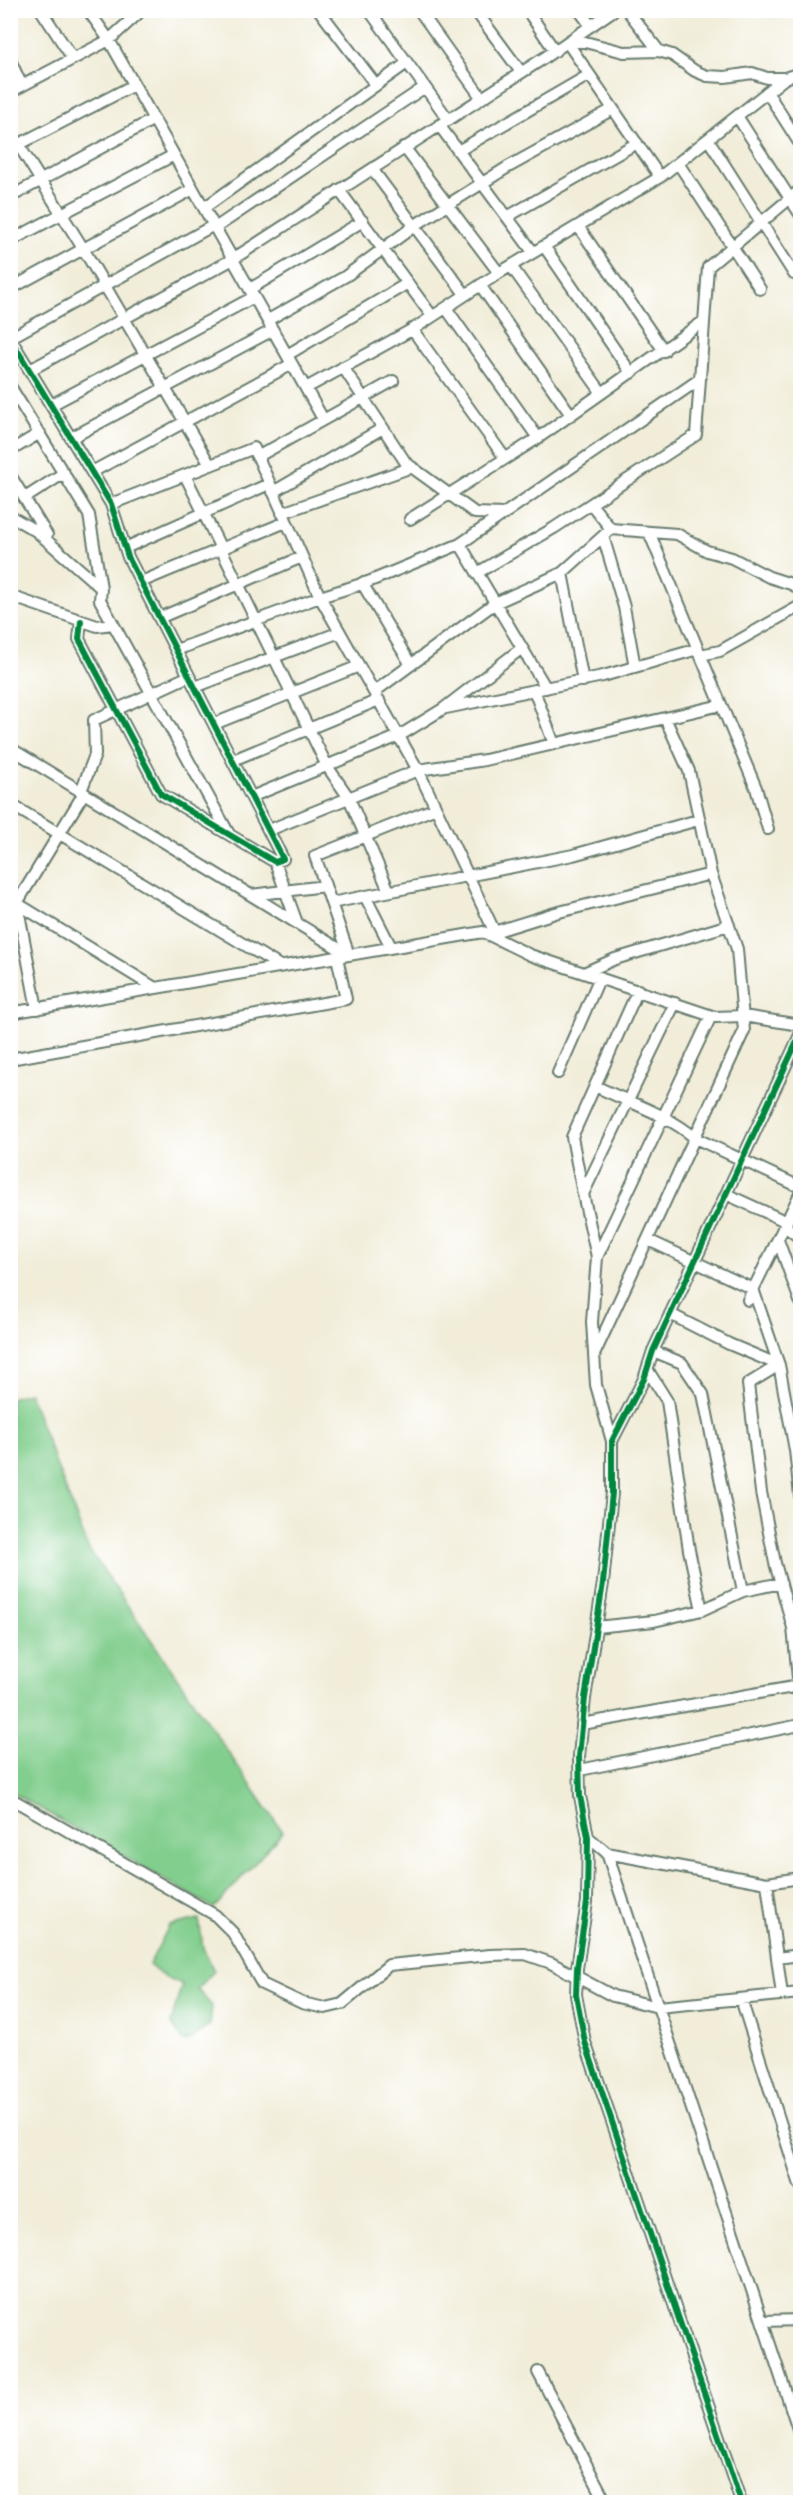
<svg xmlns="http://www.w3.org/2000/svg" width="811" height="2513" font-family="Mynerve,sans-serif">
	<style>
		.green { fill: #81ce8d; stroke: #508660; stroke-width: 1.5 }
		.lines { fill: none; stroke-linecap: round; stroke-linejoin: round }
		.minor-casing { stroke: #687b6e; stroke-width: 14 }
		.minor { stroke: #fff; stroke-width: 10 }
		.cycleway-casing { stroke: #fff; stroke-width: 10 }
		.cycleway { stroke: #00873e; stroke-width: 6 }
	</style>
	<rect width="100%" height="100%" fill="#fff"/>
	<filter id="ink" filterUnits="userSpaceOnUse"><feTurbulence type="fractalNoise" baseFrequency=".0167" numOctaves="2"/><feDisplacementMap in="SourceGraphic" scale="12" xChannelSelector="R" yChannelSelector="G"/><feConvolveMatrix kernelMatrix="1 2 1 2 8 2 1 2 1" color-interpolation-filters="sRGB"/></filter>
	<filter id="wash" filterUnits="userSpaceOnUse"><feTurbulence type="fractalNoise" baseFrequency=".008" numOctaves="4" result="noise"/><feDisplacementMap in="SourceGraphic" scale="24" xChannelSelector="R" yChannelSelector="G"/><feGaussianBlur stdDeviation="1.35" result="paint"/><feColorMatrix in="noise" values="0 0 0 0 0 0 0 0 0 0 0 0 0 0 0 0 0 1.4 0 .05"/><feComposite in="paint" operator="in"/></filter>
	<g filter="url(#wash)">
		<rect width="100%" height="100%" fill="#f1edd9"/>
		<path class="green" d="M 29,1393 L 88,1548 L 283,1832 L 214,1908 L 11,1792 L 10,1398 Z
			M 199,1919 L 203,1948 L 214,1971 L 197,1989 L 212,2006 L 210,2025 L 190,2040 L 183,2041 L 171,2023 L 182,1984 L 164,1977 L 149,1965 L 169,1926 Z"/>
	</g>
	<g filter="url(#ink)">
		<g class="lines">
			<defs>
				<path id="minor" d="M 41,10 L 73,59
					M 88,10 L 109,40 L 323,419
					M 319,10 L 376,85
					M 369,10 L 448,119
					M 419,10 L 481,97
					M 475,10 L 521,72
					M 527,10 L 555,51
					M 579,10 L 591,26
					M 627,10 L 659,51
					M 567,42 L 660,177
					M 568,42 L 585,42 L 624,52 L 659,51 L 672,55 L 695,71 L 707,76 L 725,77 L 752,73 L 767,78 L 786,78
					M 10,60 L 22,86
					M 10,92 L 109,40 L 142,10
					M 767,92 L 800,144
					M 737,116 L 800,214
					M 439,125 L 533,252
					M 10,131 L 84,250 L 210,465
					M 708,139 L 794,274
					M 404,147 L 499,273
					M 10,149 L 134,85
					M 458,151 L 589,75
					M 678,163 L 760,289
					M 372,169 L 465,294
					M 339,190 L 432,316
					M 10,197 L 154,119
					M 204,208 L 407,63
					M 507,217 L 637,143
					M 578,226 L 664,351
					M 215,228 L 425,87
					M 10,241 L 174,155
					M 544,246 L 631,373
					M 511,266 L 602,393
					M 480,285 L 571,415
					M 10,289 L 193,189
					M 250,289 L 363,221
					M 446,308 L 538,438
					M 268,320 L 346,276 L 417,224 L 508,167 L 613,109
					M 412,329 L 505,458
					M 10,338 L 111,504 L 128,557 L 283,859 L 275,862 L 161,794 L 79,639 L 81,621
					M 10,338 L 214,225
					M 287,355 L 408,283
					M 343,367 L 406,463 L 475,513 L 505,514
					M 30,370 L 233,259 L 544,58 L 614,10
					M 10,386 L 89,515 L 101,588
					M 306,388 L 415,328 L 499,273 L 660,177 L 785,78 L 800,73
					M 51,405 L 254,297
					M 71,438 L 273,330
					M 10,451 L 40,433
					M 257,457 L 393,381
					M 92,472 L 292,364
					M 10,475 L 47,535
					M 185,475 L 327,766 L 349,798 L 389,891
					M 273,492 L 383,428
					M 25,498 L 64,473
					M 111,504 L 254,448 L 320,597 L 418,770 L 498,939
					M 591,504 L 611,529 L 677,534 L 707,551 L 732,558 L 769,577 L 791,584 L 800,589
					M 282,513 L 412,467
					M 10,516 L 36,531 L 101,588 L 100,600 L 229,834
					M 410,519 L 538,438 L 704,321
					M 649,532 L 756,788 L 768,829
					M 603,536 L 624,607 L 635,667
					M 460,544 L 546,688
					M 125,548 L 269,484
					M 477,573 L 554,528 L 696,435 L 708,267 L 800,190
					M 562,573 L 583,681
					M 141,582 L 286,522
					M 362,583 L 411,665
					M 10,596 L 97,626 L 113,624
					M 159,618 L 302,557
					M 176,650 L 320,597 L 368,582 L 460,544 L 700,379
					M 700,655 L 720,651 L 800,606
					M 195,687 L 340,632
					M 534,690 L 554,744
					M 374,692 L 495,603 L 562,573 L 611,529
					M 446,708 L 603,676 L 698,649
					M 214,724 L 359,666
					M 10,748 L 349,955
					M 233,760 L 379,700
					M 81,791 L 95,755 L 94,720 L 189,676
					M 251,797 L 399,736 L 443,709 L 522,648
					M 10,804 L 280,966
					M 269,830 L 418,770 L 485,760 L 721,705
					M 275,862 L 297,923
					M 251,895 L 325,886
					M 365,896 L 391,947
					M 10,899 L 155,988
					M 331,903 L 573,855 L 698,820
					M 494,932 L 555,913 L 711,874
					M 349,955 L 315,856 L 436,808
					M 586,972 L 615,959 L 729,925
					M 37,1009 L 17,903 L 84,793
					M 10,1013 L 483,932 L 530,955 L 715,1017 L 743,1016 L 800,1025
					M 10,1059 L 346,999 L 337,957
					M 558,1073 L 600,977
					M 595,1086 C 628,1102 667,1114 695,1138 L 800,1187
					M 583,1194 L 572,1137 L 638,990
					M 726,1194 L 787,1222
					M 785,1226 L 800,1238
					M 648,1240 L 753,1289 L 779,1365 L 795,1450 L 800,1496
					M 778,1240 L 800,1301
					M 597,1257 L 583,1194 L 675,1003
					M 748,1300 L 800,1194
					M 670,1314 L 729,1344 L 779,1365
					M 653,1351 L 682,1363 L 703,1394 L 743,1591
					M 594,1355 L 744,1031 L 737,949 L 711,874 L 689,771 L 665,718
					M 779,1365 L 748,1384 L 761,1492 L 775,1563 L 793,1628 L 800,1698
					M 647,1369 L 667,1401 L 689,1550 L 702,1610
					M 612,1441 L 596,1385 L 592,1322 L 597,1257 L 711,1016
					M 596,1627 L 654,1621 L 702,1610 L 743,1591 L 781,1583
					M 582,1724 L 799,1686
					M 580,1770 L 800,1725
					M 10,1798 L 215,1915 L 233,1933 L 262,1984 L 302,2003 L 325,2008 L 342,2004 L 389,1965 L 490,1955 L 525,1954 L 551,1963 L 613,1996 L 658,2007 L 800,1993
					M 588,1837 L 607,1853 L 767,1883 L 800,1878
					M 607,1853 L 800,2435
					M 767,1883 L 782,1995
					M 777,1958 L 800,1955
					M 741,1999 L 800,2185
					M 763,2321 L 800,2320
					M 538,2372 L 606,2502
					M 741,2502 L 585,2042 L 576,1995 L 577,1968 L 587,1902 L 588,1837 L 580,1796 L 579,1756 L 585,1698 L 603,1583 L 612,1493 L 612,1441 L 644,1379 L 653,1351 L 800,1035"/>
			</defs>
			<use href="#minor" class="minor-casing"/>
			<use href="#minor" class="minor"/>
			<defs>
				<path id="cycleway" d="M 10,338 L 111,504 L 128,557 L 283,859 L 275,862 L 161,794 L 79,639 L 81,621
					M 741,2502 L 585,2042 L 576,1995 L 577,1968 L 587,1902 L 588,1837 L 580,1796 L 579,1756 L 585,1698 L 603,1583 L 612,1493 L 612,1441 L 644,1379 L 653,1351 L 800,1035"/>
			</defs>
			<use href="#cycleway" class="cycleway-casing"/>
			<use href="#cycleway" class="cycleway"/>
		</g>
	</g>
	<rect width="811" height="2513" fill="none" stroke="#fff" stroke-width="36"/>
</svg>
